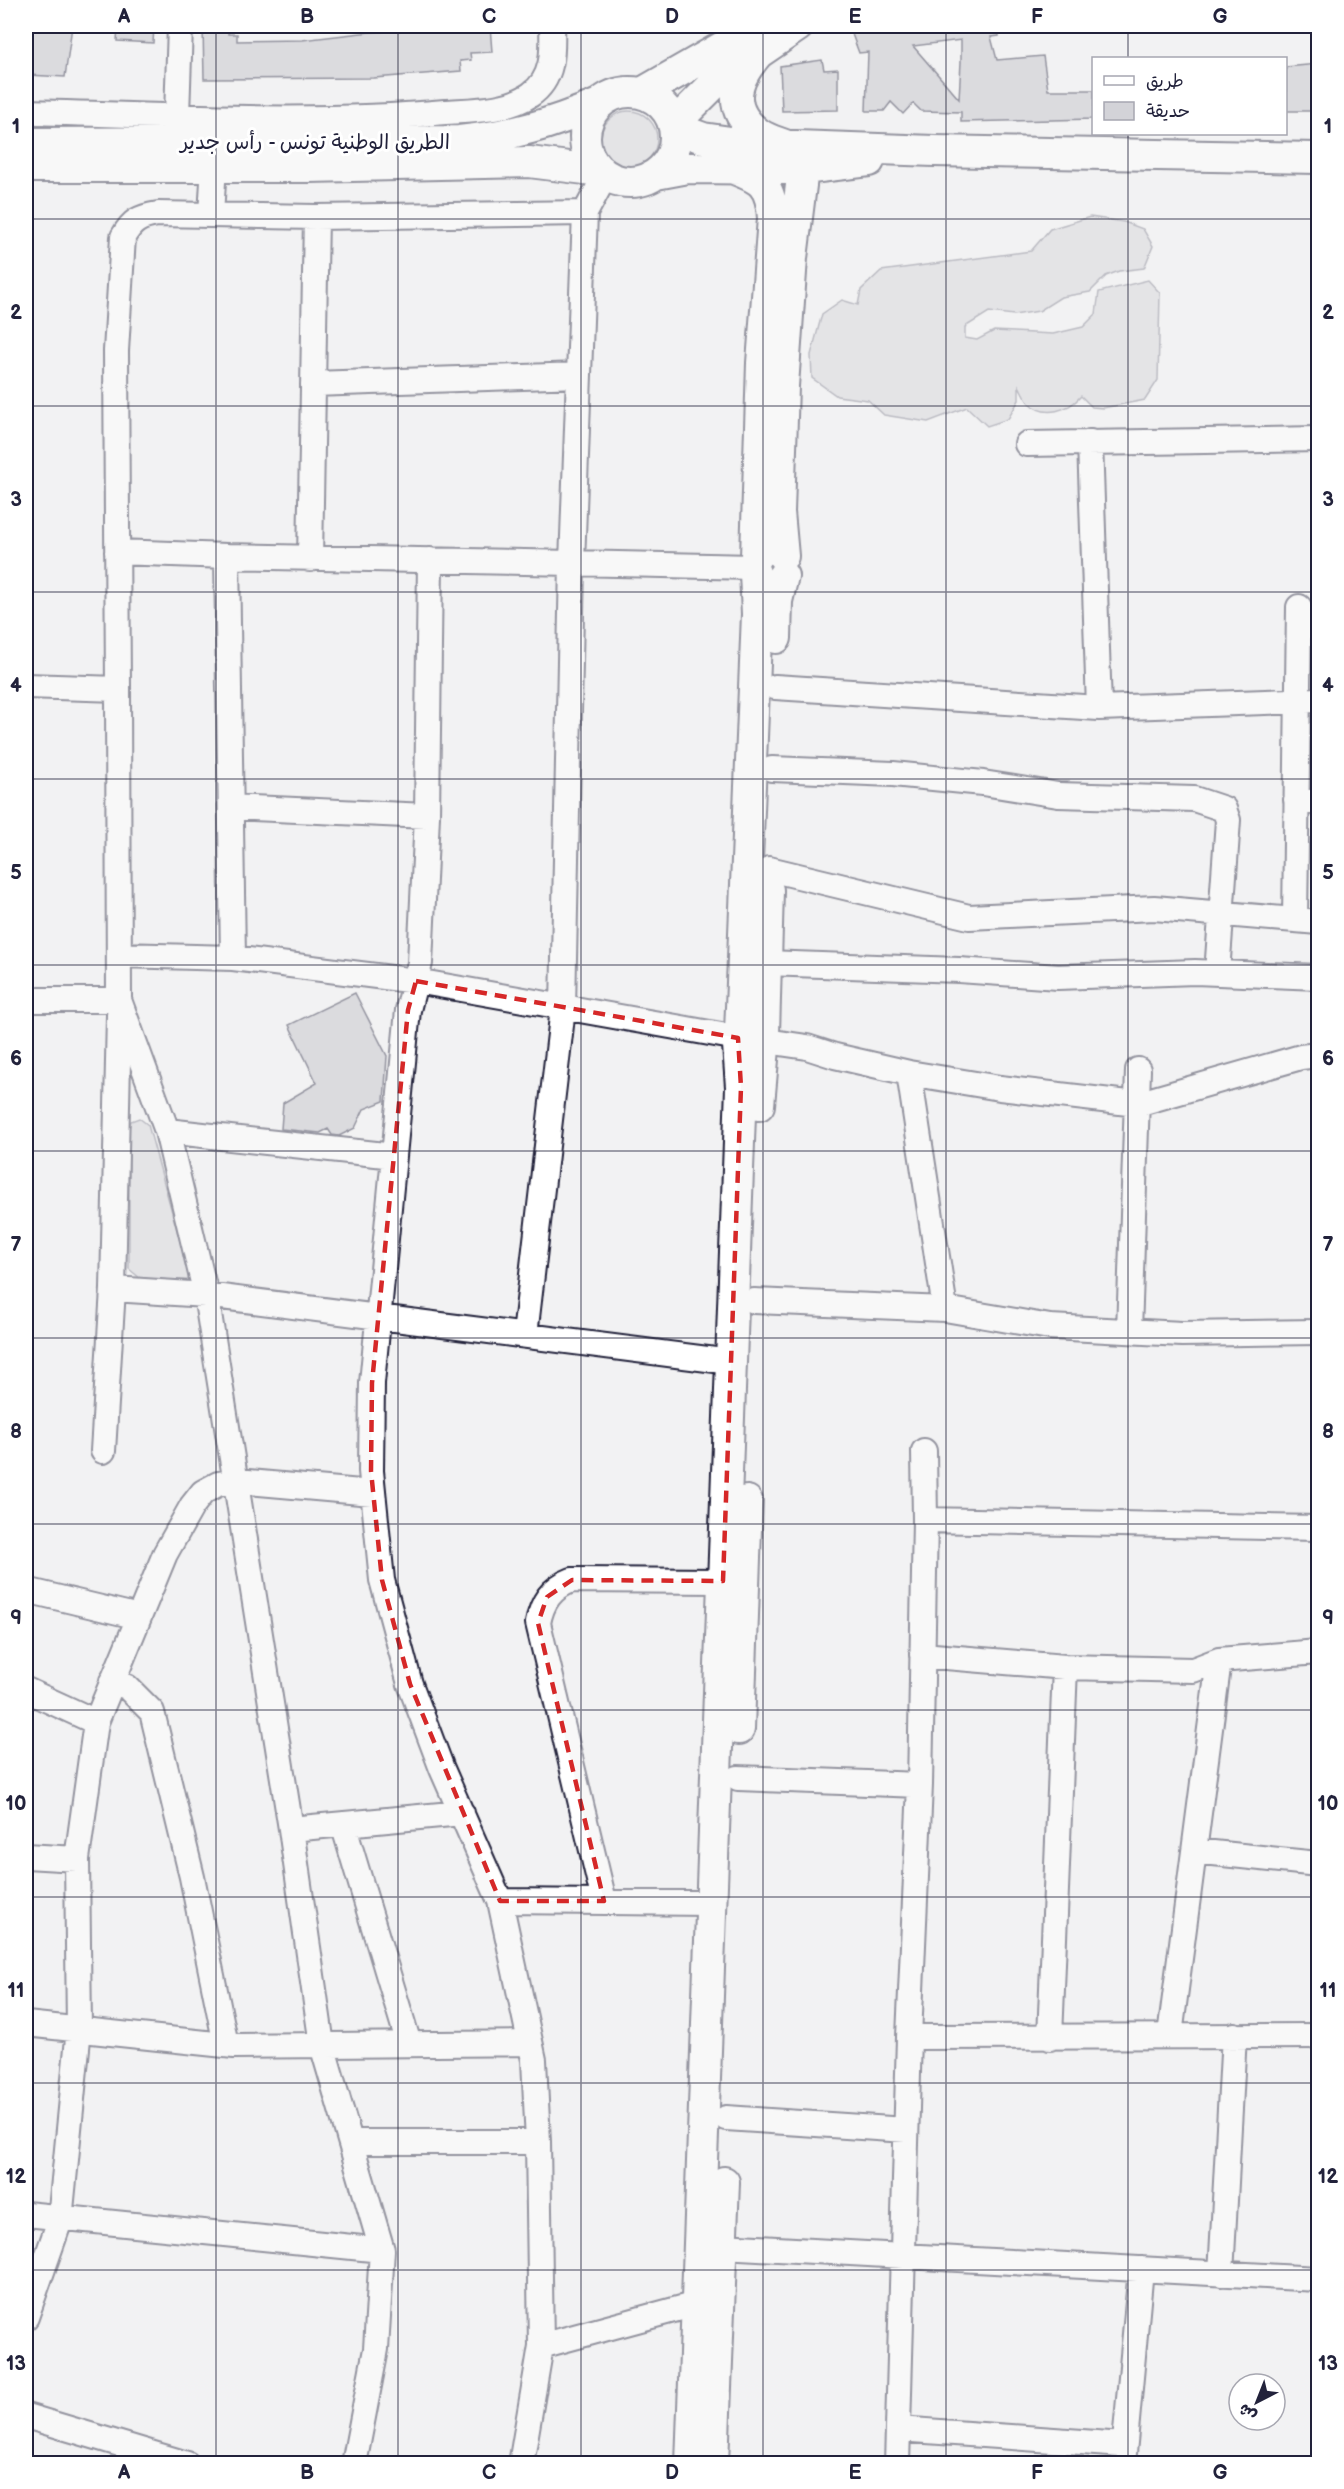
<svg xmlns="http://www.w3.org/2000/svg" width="1344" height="2489" font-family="'Balsamiq Sans','Playpen Sans Arabic',sans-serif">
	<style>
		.green { fill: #d3d3d8; stroke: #7a7a8a; stroke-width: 1.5 }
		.building { fill: #bebec6; stroke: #22223b; stroke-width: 1.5; fill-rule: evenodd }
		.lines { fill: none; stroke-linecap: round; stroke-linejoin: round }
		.minor-casing { stroke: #22223b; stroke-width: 28 }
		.major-casing { stroke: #22223b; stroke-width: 34 }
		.minor { stroke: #fff; stroke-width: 24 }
		.major { stroke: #fff; stroke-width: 30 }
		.marked { fill: none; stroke: #d62828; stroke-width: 4.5; stroke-dasharray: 12 8; stroke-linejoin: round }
		.grid { fill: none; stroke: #22223b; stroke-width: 1.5; stroke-opacity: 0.55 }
		.labels { text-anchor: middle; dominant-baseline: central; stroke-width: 6; stroke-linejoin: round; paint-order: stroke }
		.street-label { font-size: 21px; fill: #22223b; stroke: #fff }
		.neatline { fill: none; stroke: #22223b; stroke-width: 2 }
		.grid-label { font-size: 20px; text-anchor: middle; font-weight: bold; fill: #22223b }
	</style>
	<rect width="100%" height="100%" fill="#f2f2f3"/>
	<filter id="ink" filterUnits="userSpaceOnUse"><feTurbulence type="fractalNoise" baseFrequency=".0167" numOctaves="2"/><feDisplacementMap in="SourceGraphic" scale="12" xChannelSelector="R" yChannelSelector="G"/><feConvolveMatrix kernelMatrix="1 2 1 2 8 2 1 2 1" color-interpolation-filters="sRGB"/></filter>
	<g filter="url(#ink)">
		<path class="green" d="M601 139a28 28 0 1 1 56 0a28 28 0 1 1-56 0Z
			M 1090,217 L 1124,222 L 1143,229 L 1153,246 L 1144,268 L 1119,271 L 1106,276 L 1090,292 L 1061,297 L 1039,311 L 1014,315 L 989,312 L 965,327 L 965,338 L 977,340 L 994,331 L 1053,334 L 1083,327 L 1096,314 L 1099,292 L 1148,280 L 1160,293 L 1158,380 L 1145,400 L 1103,408 L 1092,407 L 1081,396 C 1069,410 1045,419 1029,403 C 1025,399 1022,391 1019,386 L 1019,400 L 1008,419 L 987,426 L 967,407 L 928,422 L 884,415 L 868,400 L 837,396 L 812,378 L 811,355 L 822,314 L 842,300 L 858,305 L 861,290 L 881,271 L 1031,251 L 1050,229 Z
			M 139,1118 L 148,1125 L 189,1274 L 188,1280 L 184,1282 L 140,1278 L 129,1269 L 129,1128 L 131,1121 Z"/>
		<path class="building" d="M 31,26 L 72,26 L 65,77 L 28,75 Z
			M 118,26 L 154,26 L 153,43 L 117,41 Z
			M 203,26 L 229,26 L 228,34 L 237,34 L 237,41 L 302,40 L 370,32 L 490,26 L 492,52 L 470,53 L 471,60 L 460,61 L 461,71 L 374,78 L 204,79 Z
			M 866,26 L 998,26 L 999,36 L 991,37 L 997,60 L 1043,56 L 1048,90 L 1094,90 L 1094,119 L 961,122 L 961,112 L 921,111 L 913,103 L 903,114 L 891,102 L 884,111 L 866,111 L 868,52 L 859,53 L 852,34 ZM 961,40 L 961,62 L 959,99 L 913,46 Z
			M 822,60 L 824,70 L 838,69 L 838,110 L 782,111 L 780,66 Z
			M 1318,64 L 1318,111 L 1286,111 L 1286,67 Z
			M 355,993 L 387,1056 L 384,1101 L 364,1109 L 355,1128 L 339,1136 L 332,1135 L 328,1129 L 320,1133 L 281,1129 L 283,1103 L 317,1083 L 289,1025 Z"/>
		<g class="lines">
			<defs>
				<path id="minor" d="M 26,112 C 165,115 307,125 445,112 C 473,110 506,111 530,95 C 554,79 553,51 552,26
					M 177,115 L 180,26
					M 606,174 L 585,213 L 572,563 L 754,567
					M 211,215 L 214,165
					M 313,384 L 579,375
					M 1090,442 L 1099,708
					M 1027,444 L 1318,439
					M 117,552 L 227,556
					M 310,559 L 316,217
					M 430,560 L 427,816 L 420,963 L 408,1010 L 394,1156 L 372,1383 L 371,1471 L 382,1580 L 410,1684 L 442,1769 L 500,1901 L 534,2060 L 538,2142 L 541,2346 L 521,2464
					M 26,686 L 118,689 L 119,1000 L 26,1000
					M 775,687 L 1099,708 L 1318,700
					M 118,689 L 116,351 L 123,237 C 132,221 139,217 158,214 L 316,217 L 585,213
					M 772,769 L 893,774 L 983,783 L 1058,795 L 1194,799 L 1224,809 L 1228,820 L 1217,973
					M 1296,800 L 1318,802
					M 233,807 L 427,816
					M 769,869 L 969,917 L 1154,908 L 1318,922
					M 1295,920 L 1299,607
					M 119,955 L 233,958 L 416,981 L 738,1038
					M 233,958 L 227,556 L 572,563 L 563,1008 L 525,1335
					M 766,963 L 959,970 L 1058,977 L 1195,972 L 1318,977
					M 766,1041 L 807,1047 L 835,1056 L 909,1073 L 1000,1088 L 1137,1104 L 1301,1057 L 1318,1055
					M 909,1073 L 945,1309
					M 167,1131 L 394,1156
					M 113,1289 L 206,1295 L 731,1362
					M 754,1301 L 945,1309 L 1050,1327 L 1182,1334 L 1318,1332
					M 1129,1331 L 1138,1070
					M 103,1451 L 113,1289 L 119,1015
					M 924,1451 L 925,1520 L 1318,1528
					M 26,1590 L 139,1617
					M 922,1655 L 1065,1667 L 1193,1670 L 1219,1660 L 1318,1652
					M 112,1681 L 127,1687 L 152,1712 L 192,1877 L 226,2045
					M 26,1690 L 96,1722
					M 738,1778 L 920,1785
					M 343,1824 L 409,2044
					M 291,1829 L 462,1813
					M 1194,1851 L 1318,1864
					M 26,1856 L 77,1859
					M 500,1901 L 712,1903
					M 604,1901 L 538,1623 C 542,1602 551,1588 572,1580 L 723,1581
					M 26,2024 L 234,2046 L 530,2043
					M 1170,2035 L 1219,1660
					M 909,2037 L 1318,2036
					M 1050,2038 L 1065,1667
					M 726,2118 L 906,2130
					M 351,2142 L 538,2142
					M 26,2214 L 382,2250 L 322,2045 L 291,1829 L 206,1295 L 167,1131 L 119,1000
					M 704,2245 L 1318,2279
					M 1221,2274 L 1234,2035
					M 26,2317 L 60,2220 L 79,2028 L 77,1859 L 96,1722 L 165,1554 L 192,1506 L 203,1492 L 218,1484 L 237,1481 L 372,1493
					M 541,2346 L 696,2304 L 714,2304
					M 26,2416 L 187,2464
					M 898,2429 L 1124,2445
					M 354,2464 L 376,2349 L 382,2250
					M 897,2464 L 909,2037 L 920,1785 L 925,1520
					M 1123,2464 L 1141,2269"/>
				<path id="major" d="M 762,49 C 738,75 722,106 758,133 C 768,141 784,143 796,150 L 803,169 L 792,258 L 783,386 L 779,512 L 783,556
					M585 137a45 45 0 1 1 90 0a45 45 0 1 1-90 0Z
					M 642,93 L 759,26
					M 674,124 L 716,82 L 798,26
					M 675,128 L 703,138 L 744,144 L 934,151 L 1318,158
					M 26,143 L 459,141 C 511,136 551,124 599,104
					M 26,167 L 309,167 L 529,162 L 601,171
					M 729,167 C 760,178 771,183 773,218 L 762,363 L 756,557
					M 656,174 L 688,168 L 803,169 L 869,161
					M 776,638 L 777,601 L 783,576
					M 740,1032 L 757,614 L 755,573
					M 764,1034 L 768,890
					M 759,1105 L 764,1048
					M 739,1729 L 747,1501
					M 691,2464 L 741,1087 L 738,1045
					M 713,2464 L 724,2182"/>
			</defs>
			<use href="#minor" class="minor-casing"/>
			<use href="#major" class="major-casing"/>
			<use href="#minor" class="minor"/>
			<use href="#major" class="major"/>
		</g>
	</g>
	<path d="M0 0H1344V2489H0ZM 416,981 L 738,1038 L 741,1087 L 723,1581 L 572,1580 L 547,1597 L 538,1623 L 604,1901 L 500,1901 L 410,1684 L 382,1580 L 371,1471 L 372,1383 L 408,1010 Z" fill="#f2f2f3" fill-opacity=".55" fill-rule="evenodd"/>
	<path class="marked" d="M 416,981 L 738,1038 L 741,1087 L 723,1581 L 572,1580 L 547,1597 L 538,1623 L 604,1901 L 500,1901 L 410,1684 L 382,1580 L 371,1471 L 372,1383 L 408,1010 Z"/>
	<path class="grid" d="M 216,26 L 216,2464M 398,26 L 398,2464M 581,26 L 581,2464M 763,26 L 763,2464M 946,26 L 946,2464M 1128,26 L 1128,58M 1128,134 L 1128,2464M 26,219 L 1318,219M 26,406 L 1318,406M 26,592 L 1318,592M 26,779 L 1318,779M 26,965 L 1318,965M 26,1151 L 1318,1151M 26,1338 L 1318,1338M 26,1524 L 1318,1524M 26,1710 L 1318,1710M 26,1897 L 1318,1897M 26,2083 L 1318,2083M 26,2270 L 1318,2270"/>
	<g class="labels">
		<g class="street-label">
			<text x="315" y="142">الطريق الوطنية تونس - رأس جدير</text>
		</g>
	</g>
	<rect width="1344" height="2489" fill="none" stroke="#fff" stroke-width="66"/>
	<rect x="1092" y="57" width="195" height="78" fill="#ffffff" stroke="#a7a7b1" stroke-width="1.5"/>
	<rect x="1104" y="76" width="30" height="9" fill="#ffffff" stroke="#a7a7b1" stroke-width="1.5"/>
	<text x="1146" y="87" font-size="18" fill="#22223b">طريق</text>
	<rect x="1104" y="102" width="30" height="18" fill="#d3d3d8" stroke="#a7a7b1" stroke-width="1.5"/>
	<text x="1146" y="117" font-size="18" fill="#22223b">حديقة</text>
	<g transform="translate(1257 2402) rotate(222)"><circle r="28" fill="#ffffff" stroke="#a7a7b1" stroke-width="1.5"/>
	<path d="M0-4.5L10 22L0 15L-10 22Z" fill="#22223b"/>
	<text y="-9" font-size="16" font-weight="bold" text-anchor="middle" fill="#22223b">ش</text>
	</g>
	<rect x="33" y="33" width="1278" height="2423" class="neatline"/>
	<g class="grid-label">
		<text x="124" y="23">A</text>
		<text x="307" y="23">B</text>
		<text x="489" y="23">C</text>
		<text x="672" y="23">D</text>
		<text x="855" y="23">E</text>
		<text x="1037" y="23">F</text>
		<text x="1220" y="23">G</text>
		<text x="16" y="133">1</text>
		<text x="1328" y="133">1</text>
		<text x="16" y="319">2</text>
		<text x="1328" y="319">2</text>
		<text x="16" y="506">3</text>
		<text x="1328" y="506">3</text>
		<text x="16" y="692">4</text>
		<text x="1328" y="692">4</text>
		<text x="16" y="879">5</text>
		<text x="1328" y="879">5</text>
		<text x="16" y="1065">6</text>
		<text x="1328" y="1065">6</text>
		<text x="16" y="1251">7</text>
		<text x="1328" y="1251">7</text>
		<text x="16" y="1438">8</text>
		<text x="1328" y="1438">8</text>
		<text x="16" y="1624">9</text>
		<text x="1328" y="1624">9</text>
		<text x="16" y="1810">10</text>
		<text x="1328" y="1810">10</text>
		<text x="16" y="1997">11</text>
		<text x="1328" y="1997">11</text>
		<text x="16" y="2183">12</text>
		<text x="1328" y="2183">12</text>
		<text x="16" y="2370">13</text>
		<text x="1328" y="2370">13</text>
		<text x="124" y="2479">A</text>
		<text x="307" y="2479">B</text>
		<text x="489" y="2479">C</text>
		<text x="672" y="2479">D</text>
		<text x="855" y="2479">E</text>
		<text x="1037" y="2479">F</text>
		<text x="1220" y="2479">G</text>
	</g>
</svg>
